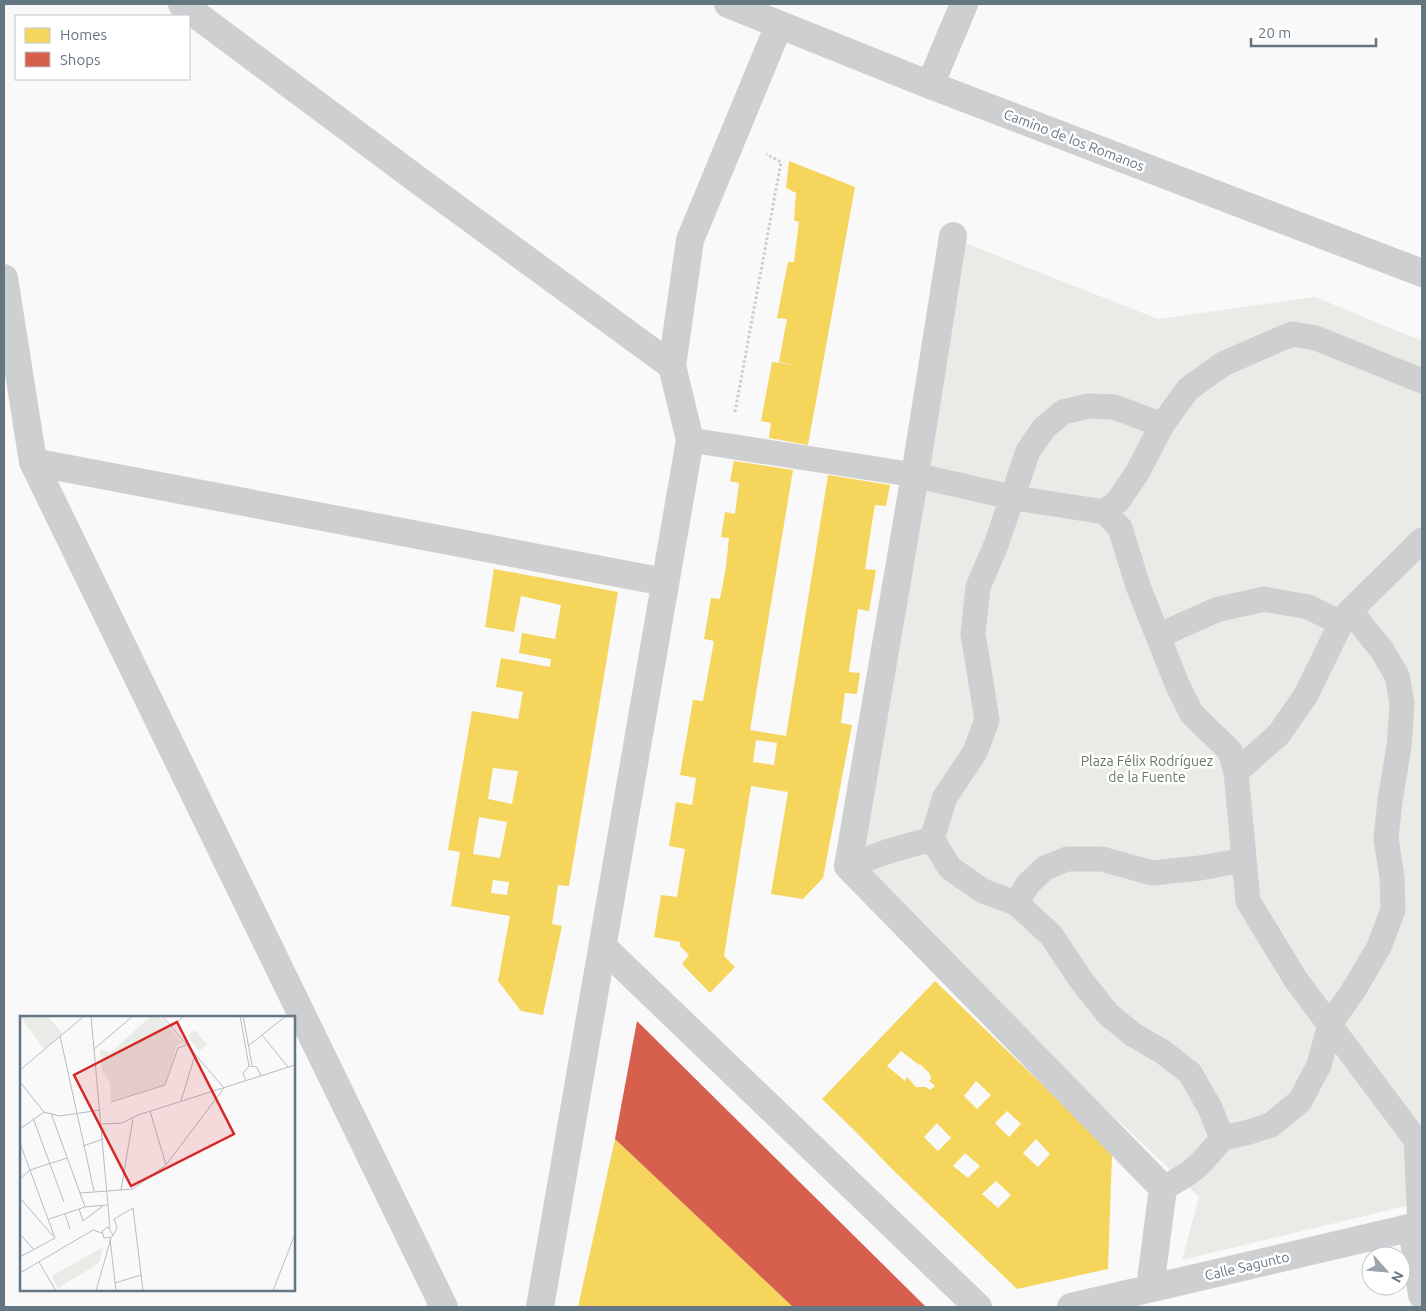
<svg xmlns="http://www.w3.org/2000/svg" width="1426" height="1311" font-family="Ubuntu,sans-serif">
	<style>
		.green { fill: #e8ebe6 }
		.homes { fill: #f6d55c; fill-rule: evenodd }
		.shops { fill: #d6604d }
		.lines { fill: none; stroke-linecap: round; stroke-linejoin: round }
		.path { stroke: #cbcccd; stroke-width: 3; stroke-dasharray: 2.5 2.5; stroke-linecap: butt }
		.pedestrian { stroke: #cecfd0; stroke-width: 25 }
		.minor { stroke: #cecfd0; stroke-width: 28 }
		.labels { text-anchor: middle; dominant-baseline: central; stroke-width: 5; stroke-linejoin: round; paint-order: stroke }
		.street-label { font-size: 14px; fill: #657683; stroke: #fff }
		.park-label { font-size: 14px; fill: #687a64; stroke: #fff }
		.inset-road { fill: none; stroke: #b5bdc3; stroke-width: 1 }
		.view { fill: #d62828; fill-opacity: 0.15; stroke: #d62828; stroke-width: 2.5 }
		.inset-edge { fill: none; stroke: #657683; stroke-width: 2.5 }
	</style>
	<rect width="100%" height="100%" fill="#f9f9f9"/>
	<path class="green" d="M 960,241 L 1158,319 L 1315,297 L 1422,341 L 1422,1202 L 1182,1260 L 1199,1197 L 848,866 Z"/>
	<path class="homes" d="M 789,161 L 855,187 L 808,445 L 769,438 L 771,423 L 761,421 L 772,362 L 795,365 L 779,362 L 787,319 L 777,318 L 788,262 L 794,262 L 799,222 L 794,220 L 796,193 L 786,188 Z
		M 734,461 L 793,470 L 750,730 L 786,736 L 828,475 L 890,485 L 886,506 L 875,505 L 870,535 L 865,569 L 876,570 L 869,611 L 858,609 L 849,672 L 860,673 L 857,694 L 845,693 L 841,723 L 852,725 L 823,878 L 803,899 L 771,894 L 788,792 L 751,786 L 724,956 L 735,967 L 710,993 L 682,964 L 689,955 L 680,946 L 680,942 L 654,937 L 661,895 L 677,897 L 685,849 L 669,846 L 676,802 L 692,805 L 696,778 L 680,775 L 693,700 L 703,701 L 714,641 L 704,639 L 711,598 L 720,599 L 726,567 L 729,538 L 721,537 L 725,512 L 735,514 L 739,483 L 730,481 ZM 756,740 L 777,743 L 774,765 L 753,762 Z
		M 494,569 L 618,592 L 569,886 L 558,885 L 552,924 L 562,926 L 543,1015 L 521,1011 L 498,981 L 510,916 L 451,906 L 460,852 L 448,850 L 472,711 L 518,719 L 523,692 L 496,687 L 501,658 L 550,667 L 551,659 L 519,653 L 522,633 L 555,639 L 561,605 L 521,596 L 514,632 L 485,627 ZM 493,768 L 518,771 L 512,804 L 488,799 ZM 479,817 L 507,822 L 500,858 L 473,854 ZM 493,880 L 509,882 L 507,895 L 491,893 Z
		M 935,981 L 1081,1122 L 1112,1155 L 1108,1269 L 1017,1289 L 893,1170 L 855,1131 L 822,1099 ZM 901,1051 L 919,1065 L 920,1064 L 930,1074 L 931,1079 L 929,1081 L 935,1086 L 930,1090 L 926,1087 L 916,1087 L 907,1077 L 905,1081 L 887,1066 ZM 976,1081 L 991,1095 L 977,1109 L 964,1096 ZM 1007,1111 L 1021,1124 L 1009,1137 L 995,1123 ZM 937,1123 L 951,1138 L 938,1151 L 924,1137 ZM 1036,1139 L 1050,1154 L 1038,1167 L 1023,1153 ZM 965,1153 L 980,1166 L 968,1178 L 953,1166 ZM 996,1181 L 1011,1195 L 998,1208 L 982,1194 Z
		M 615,1139 L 793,1307 L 578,1307 Z"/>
	<path class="shops" d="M 637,1021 L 926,1307 L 793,1307 L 615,1139 Z"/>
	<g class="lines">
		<path class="path" d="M 735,412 L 781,162 L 766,154"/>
		<path class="pedestrian" d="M 1162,425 L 1114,407 L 1089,406 L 1063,412 L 1044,428 L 1028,451 L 996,545 L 978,587 L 973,634 L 987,720 L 975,752 L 945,797 L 932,839 L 950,868 L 983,891 L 1016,903 L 1051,935 L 1081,980 L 1108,1014 L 1132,1034 L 1163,1052 L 1190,1073 L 1210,1108 L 1222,1138
			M 690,440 L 915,475 L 1015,498 L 1105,512 L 1120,528 L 1138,586 L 1177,684 L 1192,714 L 1230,751 L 1236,772
			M 1105,512 L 1118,501 L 1137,473 L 1162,425 L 1188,389 L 1223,364 L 1264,346 L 1292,334 L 1316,338 L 1422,381
			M 1158,636 L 1216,610 L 1264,599 L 1308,607 L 1341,623
			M 848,866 L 889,851 L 932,839
			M 1016,903 L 1029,883 L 1045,868 L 1067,859 L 1102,859 L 1152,873 L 1200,868 L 1244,860
			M 1163,1188 C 1193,1173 1202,1164 1222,1138 L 1246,1133 L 1271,1125 L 1300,1101 L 1319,1065 L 1330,1024 L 1355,988 L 1379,947 L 1393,910 L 1392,878 L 1386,838 L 1390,801 L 1399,747 L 1402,704 L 1397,676 L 1382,650 L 1350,611
			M 1420,1226 L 1416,1140 L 1296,980 L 1248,901 L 1236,772 L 1279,734 L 1306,695 L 1341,623 L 1348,613 L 1422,540"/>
		<path class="minor" d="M 182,4 L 422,183 L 672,366
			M 728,4 L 930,85 L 1422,273
			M 930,85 L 964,4
			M 953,236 L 915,475 L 848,866 L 1163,1188 L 1150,1288
			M 4,278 L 33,462 L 444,1307
			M 33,462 L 665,582
			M 603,947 L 978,1307
			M 1412,1227 L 1422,1295
			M 540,1307 L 690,440 L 672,366 L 690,240 L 779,25
			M 1071,1307 L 1422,1225"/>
	</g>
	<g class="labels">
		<g class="street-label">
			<text transform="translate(1074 140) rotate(21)">Camino de los Romanos</text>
			<text transform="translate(1247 1266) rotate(-13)">Calle Sagunto</text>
		</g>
		<g class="park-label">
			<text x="1147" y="761">Plaza Félix Rodríguez<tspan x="1147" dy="16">de la Fuente</tspan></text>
		</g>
	</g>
	<g transform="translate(20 1016)">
		<rect width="275" height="275" fill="#f9f9f9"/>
		<path d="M 0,0 L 27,0 L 43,18 L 24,33 ZM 131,0 L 139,0 L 163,27 L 157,29 L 145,69 L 91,85 L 90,67 L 82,55 L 80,33 L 90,37 ZM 175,14 L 187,29 L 179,35 L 167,20 ZM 83,231 L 79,247 L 38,272 L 32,260 Z" fill="#e8ebe6"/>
		<path class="inset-road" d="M 71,0 L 90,212M 220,0 L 229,50M 223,0 L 232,49M 151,11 L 164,0M 242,19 L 268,51M 40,20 L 74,175M 228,30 L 266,0M 74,33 L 113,0M 0,54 L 64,0M 226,65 L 223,57 L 229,50 L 237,51 L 241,60M 0,66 L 24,96M 161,85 L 175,39M 91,86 L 145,69 L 158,32 L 166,29M 130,95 L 146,149M 24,96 L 40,100 L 80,94M 31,97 L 65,191M 13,102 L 44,186M 82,108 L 102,107 L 118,99 L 275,49M 0,113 L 24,96M 0,127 L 35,222M 63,130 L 83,123M 0,163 L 10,154 L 47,142M 101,174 L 113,173 L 146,149 L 204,72 L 142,0M 60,177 L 101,174 L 113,103M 0,182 L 33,220M 59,193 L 63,205 L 83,190M 45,198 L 50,213M 29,203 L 65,191 L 87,189M 0,218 L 14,234M 93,219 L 88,211 L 82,215 L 84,222 L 92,221 L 96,214 L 97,211 L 94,203 L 113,192 L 123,275M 90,223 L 96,275M 0,241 L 35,222M 19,246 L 36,275M 0,257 L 73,214 L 82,217M 95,267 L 121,259M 76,275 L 91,222M 253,275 L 275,218"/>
		<path class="view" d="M 157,6 L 214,118 L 111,170 L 54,59 Z"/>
		<rect width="275" height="275" class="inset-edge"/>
	</g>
	<rect width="1426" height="1311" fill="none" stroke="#657683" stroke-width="10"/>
	<rect x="15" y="15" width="175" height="65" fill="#ffffff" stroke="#c1c8cd"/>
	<rect x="25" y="28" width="25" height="15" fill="#f6d55c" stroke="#c1c8cd"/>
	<text x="60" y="40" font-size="15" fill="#657683">Homes</text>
	<rect x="25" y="52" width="25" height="15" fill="#d6604d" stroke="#c1c8cd"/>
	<text x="60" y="65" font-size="15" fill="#657683">Shops</text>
	<g transform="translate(1386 1271) rotate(117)"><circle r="24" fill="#ffffff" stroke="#c1c8cd"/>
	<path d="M0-4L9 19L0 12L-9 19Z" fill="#99a4ac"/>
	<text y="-8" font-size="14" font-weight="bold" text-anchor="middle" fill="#657683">N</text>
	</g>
	<path d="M1251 38v8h125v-8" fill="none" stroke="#657683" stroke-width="2.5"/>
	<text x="1258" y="38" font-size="15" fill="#657683" stroke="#ffffff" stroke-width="4" paint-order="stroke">20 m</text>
</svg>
